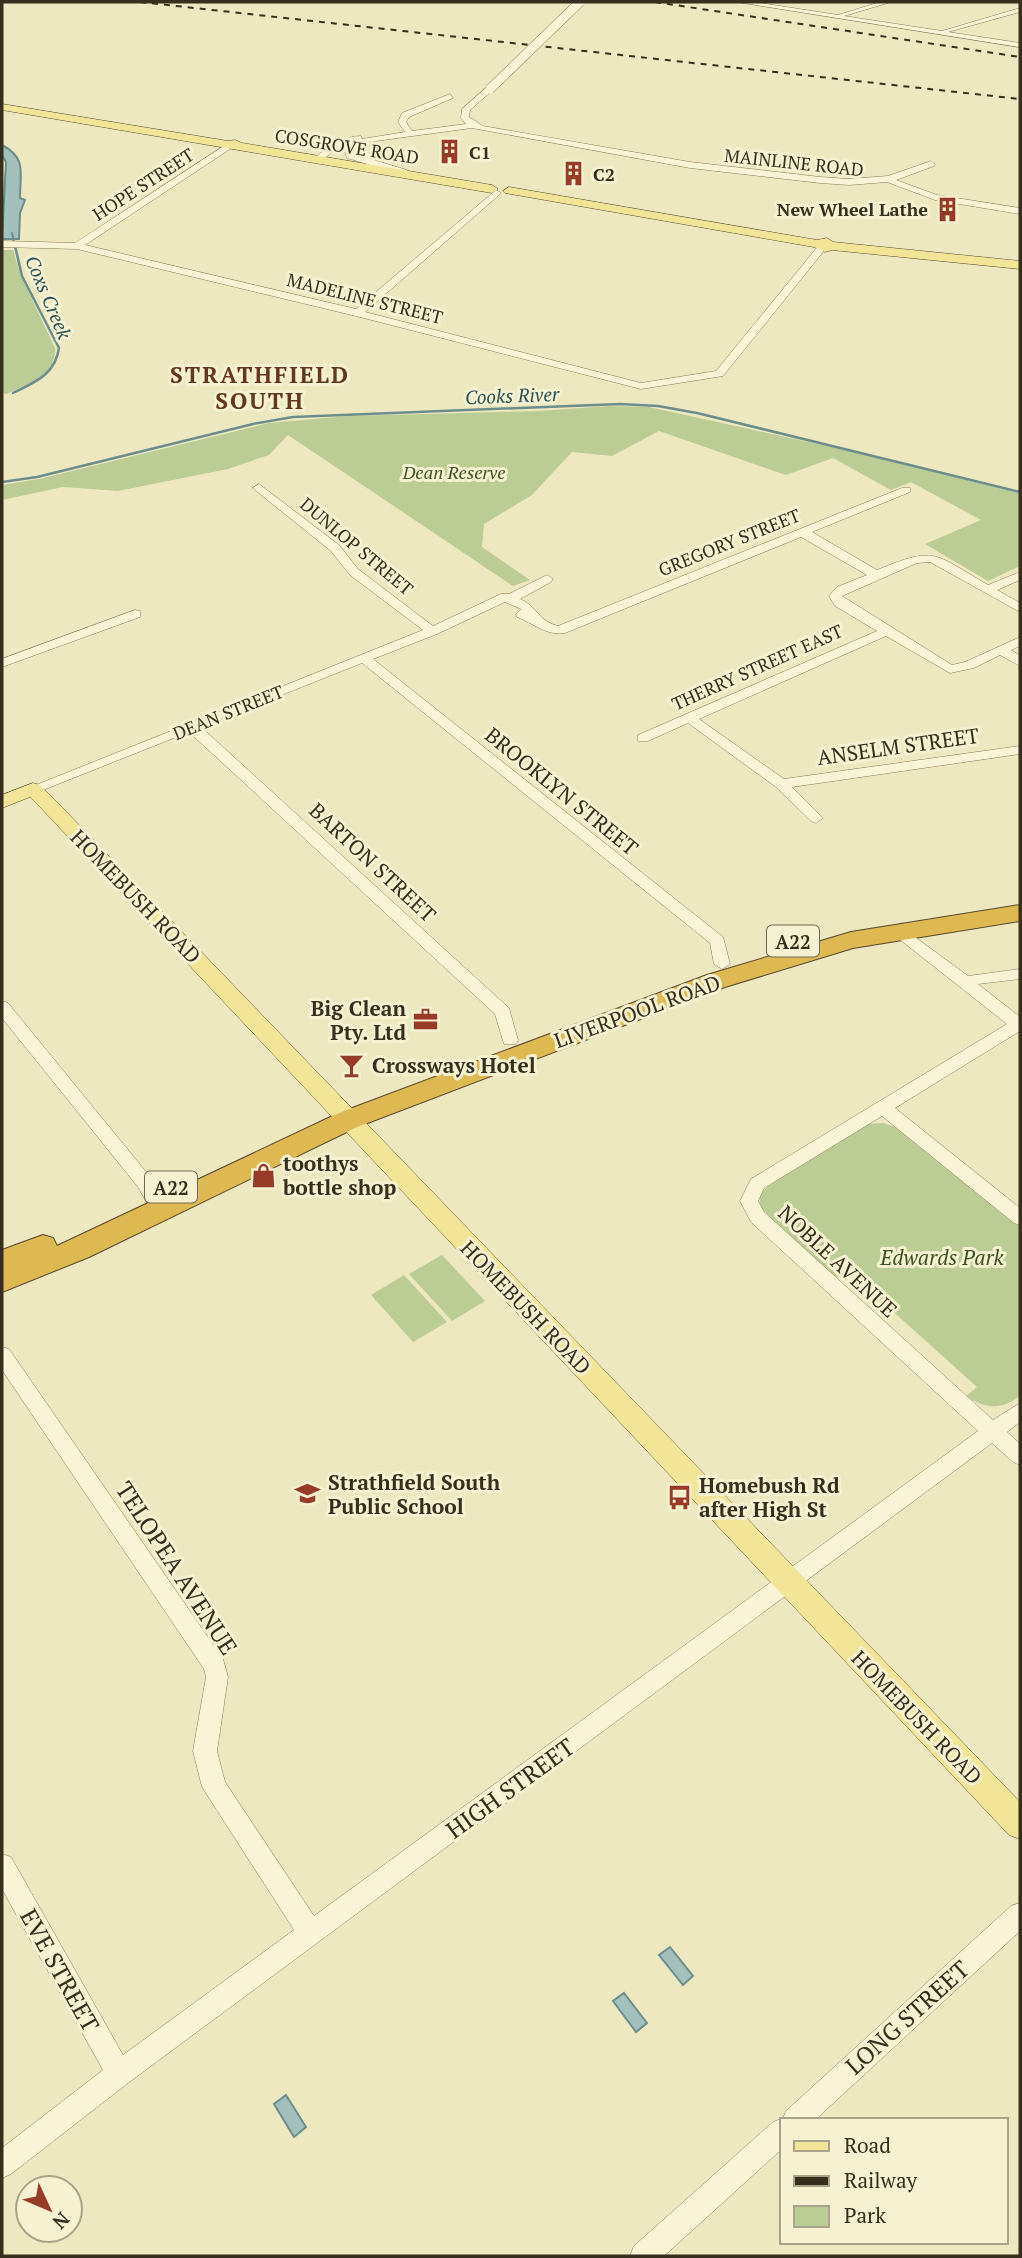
<svg xmlns="http://www.w3.org/2000/svg" width="1022" height="2258" font-family="'PT Serif',serif">
	<style>
		.green { fill: #bccc95 }
		.water { fill: #a4c0bd; stroke: #6b8e8c; stroke-width: 2 }
		.lines { fill: none; stroke-linecap: round; stroke-linejoin: round }
		.stream-far1 { stroke: #6b8e8c; stroke-width: 2 }
		.stream { stroke: #6b8e8c; stroke-width: 2.5 }
		.minor-casing { stroke: #887a59; stroke-width: 1 }
		.major-casing { stroke: #55472d; stroke-width: 1 }
		.highway-casing { stroke: #55472d; stroke-width: 2 }
		.minor { fill: #f9f4d5; fill-rule: evenodd }
		.major { fill: #f2e598; fill-rule: evenodd }
		.highway { fill: #deb851; fill-rule: evenodd }
		.rail { stroke: #372e1d; stroke-width: 2; stroke-dasharray: 6 6; stroke-linecap: butt }
		.minor-bridge-casing { stroke: #887a59; stroke-width: 10; stroke-linecap: butt }
		.minor-bridge { stroke: #f9f4d5; stroke-width: 9 }
		.labels { text-anchor: middle; dominant-baseline: central; stroke-width: 6; stroke-linejoin: round; paint-order: stroke }
		.far-street-label { font-size: 18px; fill: #372e1d; stroke: #f5f1d1 }
		.far-poi-label { font-size: 18px; font-weight: bold; fill: #372e1d; stroke: #f5f1d1; text-anchor: start }
		.far-park-label { font-size: 18px; font-style: italic; fill: #3f5424; stroke: #f5f1d1 }
		.far-water-label { font-size: 19px; font-style: italic; fill: #2c5357; stroke: #f5f1d1 }
		.shield { fill: #f5f1d1; stroke: #706853; stroke-width: 2 }
		.shield-label { font-size: 19px; font-weight: bold; fill: #372e1d }
		.street-label { font-size: 21px; fill: #372e1d; stroke: #f5f1d1 }
		.poi-label { font-size: 21px; font-weight: bold; fill: #372e1d; stroke: #f5f1d1; text-anchor: start }
		.park-label { font-size: 21px; font-style: italic; fill: #3f5424; stroke: #f5f1d1 }
		.far-district-label { font-size: 23px; font-weight: bold; letter-spacing: 2px; fill: #64381c; stroke: #f5f1d1 }
		.near-street-label { font-size: 24px; fill: #372e1d; stroke: #f5f1d1 }
	</style>
	<rect width="100%" height="100%" fill="#eee8c1"/>
	<path class="green" d="M 2,250 L 13,250 L 21,276 L 55,348 C 56,376 29,383 7,394 L 2,393 Z
		M 609,406 L 649,407 L 845,450 L 1020,493 L 1020,566 L 988,581 L 925,544 L 981,520 L 911,482 L 891,490 L 833,458 L 786,475 L 659,431 L 612,456 L 572,452 L 532,495 L 484,524 L 482,547 L 530,580 L 513,586 L 288,435 L 269,455 L 228,469 L 118,491 L 63,487 L 2,500 L 2,485 L 39,479 L 269,423 L 348,416 L 538,411 Z
		M 883,1123 L 901,1129 L 1020,1225 L 1020,1396 C 1002,1410 984,1409 966,1396 L 977,1387 L 847,1270 L 835,1278 L 760,1207 L 760,1195 L 767,1187 L 867,1124 Z
		M 442,1255 L 485,1301 L 452,1321 L 409,1274 Z
		M 404,1275 L 447,1322 L 413,1342 L 371,1295 Z"/>
	<path class="water" d="M 2,145 C 27,158 20,173 20,198 L 25,200 L 20,213 L 19,239 L 2,239 L 6,162 L 2,155 Z
		M 670,1947 L 693,1976 L 683,1985 L 659,1955 Z
		M 624,1993 L 647,2023 L 636,2032 L 613,2001 Z
		M 286,2095 L 306,2127 L 294,2137 L 274,2104 Z"/>
	<g class="lines">
		<path class="stream-far1" d="M 12,233 L 15,248"/>
		<path class="stream" d="M 13,393 C 35,382 55,375 59,348 L 22,276 L 15,246
			M 2,482 L 37,477 L 253,424 L 293,417 L 620,404 L 658,406 L 697,413 L 1020,492"/>
		<defs>
			<path id="minor" d="M 737,2 L 754,2 L 838,15 L 880,2 L 891,2 L 844,16 L 942,31 L 1020,8 L 1020,12 L 948,32 L 1020,43 L 1020,47 Z
				M 487,87 L 494,89 L 470,110 L 469,117 L 483,126 L 690,162 L 820,177 L 849,179 L 888,176 L 931,161 L 935,164 L 934,166 L 896,180 L 937,195 L 1020,208 L 1020,214 L 935,200 L 887,182 L 849,185 L 820,183 L 690,168 L 472,128 L 368,142 L 353,150 L 354,154 L 407,170 L 408,172 L 404,175 L 347,158 L 344,149 L 356,142 L 336,149 L 321,161 L 314,159 C 326,147 344,136 361,136 L 362,139 L 405,132 L 398,122 L 402,113 L 450,94 L 453,98 L 409,117 L 406,122 L 412,131 L 466,124 L 461,118 L 462,109 Z
				M 227,144 L 230,149 L 85,245 L 356,309 L 496,190 L 501,193 L 499,195 L 365,312 L 641,383 L 716,371 L 819,245 L 827,247 L 723,376 L 641,389 L 356,316 L 77,249 L 2,247 L 2,241 L 75,243 Z
				M 259,484 L 339,545 L 358,569 L 433,626 L 501,594 L 509,594 L 547,575 L 553,579 L 551,582 L 520,599 C 537,606 539,622 558,626 L 902,488 L 910,488 L 910,492 L 812,532 L 877,570 C 937,545 934,554 988,585 L 1020,572 L 1020,580 L 997,590 L 1020,603 L 1020,612 L 930,562 L 917,563 L 842,596 L 952,665 L 965,662 L 1020,637 L 1020,646 L 1011,650 L 1020,656 L 1020,666 L 1000,655 L 974,668 L 950,673 L 886,636 L 699,719 L 784,779 L 1020,746 L 1020,754 L 792,787 L 823,818 L 816,823 L 811,821 L 776,787 L 688,723 L 648,741 L 638,741 L 638,735 L 877,631 L 835,606 L 829,596 L 837,587 L 867,575 L 801,537 L 565,633 C 546,636 533,623 517,617 L 516,614 L 521,609 L 505,602 L 437,634 L 373,659 L 723,937 L 730,964 L 722,969 L 714,964 L 710,943 L 362,663 L 201,727 L 509,1008 L 518,1040 L 516,1044 L 504,1044 L 495,1014 L 189,732 L 38,792 L 28,792 L 26,789 L 423,630 L 350,575 L 331,551 L 255,490 L 253,488 Z
				M 135,610 L 140,611 L 140,617 L 2,667 L 2,659 Z
				M 900,926 L 968,976 L 1020,969 L 1020,979 L 978,984 L 1020,1017 L 1020,1031 L 895,1108 L 1020,1208 L 1020,1225 L 1014,1223 L 882,1116 L 764,1188 L 758,1201 L 764,1212 L 993,1420 L 1020,1403 L 1020,1422 L 1007,1432 L 1020,1444 L 1020,1465 L 1013,1462 L 992,1443 L 128,2083 L 11,2174 L 2,2178 L 2,2148 L 103,2070 L 2,1889 L 2,1854 L 11,1857 L 123,2055 L 294,1930 L 202,1787 L 193,1751 L 206,1677 L 204,1669 L 2,1370 L 2,1347 L 9,1349 L 223,1659 L 228,1677 L 217,1751 L 225,1782 L 314,1916 L 978,1431 L 751,1222 L 740,1201 L 751,1179 L 1007,1024 L 894,935 L 892,931 Z
				M 2,1001 L 8,1003 L 151,1178 L 161,1196 L 158,1201 L 146,1201 L 138,1187 L 2,1018 Z
				M 1020,1903 L 1020,1931 L 815,2120 L 782,2120 L 782,2149 L 664,2256 L 630,2256 L 634,2246 L 773,2122 L 783,2118 L 786,2111 L 1011,1906 Z"/>
			<path id="major" d="M 2,104 L 228,141 L 235,140 L 242,143 L 492,185 L 498,189 L 492,193 L 2,110 Z
				M 509,187 L 817,240 L 827,238 L 833,242 L 1020,261 L 1020,269 L 832,250 L 825,252 L 814,247 L 505,193 L 503,191 Z
				M 33,783 L 40,785 L 55,800 L 1020,1802 L 1020,1839 L 1009,1835 L 41,808 L 30,797 L 2,808 L 2,795 Z"/>
			<path id="highway" d="M 1020,905 L 1020,921 L 853,948 L 725,987 L 357,1127 L 89,1257 L 2,1292 L 2,1250 L 43,1235 L 53,1238 L 57,1246 L 339,1113 L 707,975 L 851,932 Z"/>
		</defs>
		<use href="#minor" class="minor-casing"/>
		<use href="#major" class="major-casing"/>
		<use href="#highway" class="highway-casing"/>
		<use href="#minor" class="minor"/>
		<use href="#major" class="major"/>
		<use href="#highway" class="highway"/>
		<path class="rail" d="M 140,2 L 1020,99
			M 655,2 L 1020,57"/>
		<defs>
			<path id="minor-bridge" d="M 490,89 L 580,2"/>
		</defs>
		<use href="#minor-bridge" class="minor-bridge-casing"/>
		<use href="#minor-bridge" class="minor-bridge"/>
	</g>
	<defs>
		<symbol id="building-bare" viewBox="-9 -9 18 18"><path d="M-4-6H4V6H1V3H-1V6H-4ZM-2.5-4.3h1.7v1.8h-1.7ZM.8-4.3h1.7v1.8H.8ZM-2.5-1h1.7V.8h-1.7ZM.8-1h1.7V.8H.8Z" fill="#973b28" stroke="#f5f1d1" stroke-width="2.5" paint-order="stroke"/></symbol>
		<symbol id="office-bare" viewBox="-9 -9 18 18"><path d="M-6-3h4V-5.5h4V-3h4V5H-6ZM-1-4.5V-3h2v-1.5ZM-6 0V1H6V0Z" fill="#973b28" stroke="#f5f1d1" stroke-width="2.5" paint-order="stroke"/></symbol>
		<symbol id="bar-bare" viewBox="-9 -9 18 18"><path d="M-6-5H6L.8 .8V4.5H3.5V6h-7V4.5H-.8V.8Z" fill="#973b28" stroke="#f5f1d1" stroke-width="2.5" paint-order="stroke"/></symbol>
		<symbol id="shop-bare" viewBox="-9 -9 18 18"><path d="M-5-2.5h2.3a2.7 3.5 0 0 1 5.4 0H5L5.5 6h-11ZM-1.5-2.5h3a1.5 2.3 0 0 0-3 0Z" fill="#973b28" stroke="#f5f1d1" stroke-width="2.5" paint-order="stroke"/></symbol>
		<symbol id="school-bare" viewBox="-9 -9 18 18"><path d="M0-5L7-2L0 1L-7-2ZM-4 1L0 2.5L4 1V4Q0 6-4 4Z" fill="#973b28" stroke="#f5f1d1" stroke-width="2.5" paint-order="stroke"/></symbol>
		<symbol id="bus-bare" viewBox="-9 -9 18 18"><path d="M-5-6H5V4H4V6H2V4H-2V6H-4V4H-5ZM-3.5-4V0h7V-4ZM-3.5 1.2v1.5H-2V1.2ZM2 1.2v1.5H3.5V1.2Z" fill="#973b28" stroke="#f5f1d1" stroke-width="2.5" paint-order="stroke"/></symbol>
	</defs>
	<g fill-rule="evenodd">
		<use href="#building-bare" x="432" y="134" width="35" height="35"/>
		<use href="#building-bare" x="556" y="156" width="35" height="35"/>
		<use href="#building-bare" x="930" y="192" width="35" height="35"/>
		<use href="#office-bare" x="408" y="1002" width="35" height="35"/>
		<use href="#bar-bare" x="334" y="1048" width="35" height="35"/>
		<use href="#shop-bare" x="246" y="1158" width="35" height="35"/>
		<use href="#school-bare" x="290" y="1476" width="35" height="35"/>
		<use href="#bus-bare" x="662" y="1480" width="35" height="35"/>
	</g>
	<g class="labels">
		<g class="far-street-label">
			<text transform="translate(347 146) rotate(9)">COSGROVE ROAD</text>
			<text transform="translate(794 162) rotate(6)">MAINLINE ROAD</text>
			<text transform="translate(143 184) rotate(-33)">HOPE STREET</text>
			<text transform="translate(365 298) rotate(14)">MADELINE STREET</text>
			<text transform="translate(729 542) rotate(-22)">GREGORY STREET</text>
			<text transform="translate(357 546) rotate(40)">DUNLOP STREET</text>
			<text transform="translate(757 667) rotate(-24)">THERRY STREET EAST</text>
			<text transform="translate(228 712) rotate(-22)">DEAN STREET</text>
		</g>
		<g class="far-poi-label">
			<text x="469" y="152">C1</text>
			<text x="593" y="174">C2</text>
			<text x="928" y="209" text-anchor="end">New Wheel Lathe</text>
		</g>
		<g class="far-park-label">
			<text x="454" y="472">Dean Reserve</text>
		</g>
		<g class="far-water-label">
			<text transform="translate(49 297) rotate(67)">Coxs Creek</text>
			<text transform="translate(512 395) rotate(-2)">Cooks River</text>
		</g>
		<g class="shield">
			<rect x="767" y="925.5" width="52" height="31" rx="5"/>
			<rect x="145" y="1171.5" width="52" height="31" rx="5"/>
		</g>
		<g class="shield-label">
			<text x="793" y="941">A22</text>
			<text x="171" y="1187">A22</text>
		</g>
		<g class="street-label">
			<text transform="translate(898 746) rotate(-8)">ANSELM STREET</text>
			<text transform="translate(562 791) rotate(39)">BROOKLYN STREET</text>
			<text transform="translate(373 862) rotate(43)">BARTON STREET</text>
			<text transform="translate(136 896) rotate(46)">HOMEBUSH ROAD</text>
			<text transform="translate(637 1011) rotate(-20)">LIVERPOOL ROAD</text>
			<text transform="translate(838 1261) rotate(43)">NOBLE AVENUE</text>
			<text transform="translate(526 1307) rotate(46)">HOMEBUSH ROAD</text>
			<text transform="translate(917 1717) rotate(46)">HOMEBUSH ROAD</text>
		</g>
		<g class="poi-label">
			<text x="406" y="1008" text-anchor="end">Big Clean<tspan x="406" dy="24">Pty. Ltd</tspan></text>
			<text x="372" y="1065">Crossways Hotel</text>
			<text x="283" y="1163">toothys<tspan x="283" dy="24">bottle shop</tspan></text>
			<text x="328" y="1482">Strathfield South<tspan x="328" dy="24">Public School</tspan></text>
			<text x="699" y="1485">Homebush Rd<tspan x="699" dy="24">after High St</tspan></text>
		</g>
		<g class="park-label">
			<text x="942" y="1257">Edwards Park</text>
		</g>
		<g class="far-district-label">
			<text x="260" y="374">STRATHFIELD<tspan x="260" dy="26">SOUTH</tspan></text>
		</g>
		<g class="near-street-label">
			<text transform="translate(177 1568) rotate(57)">TELOPEA AVENUE</text>
			<text transform="translate(510 1788) rotate(-36)">HIGH STREET</text>
			<text transform="translate(60 1970) rotate(61)">EVE STREET</text>
			<text transform="translate(907 2017) rotate(-42)">LONG STREET</text>
		</g>
	</g>
	<rect width="1022" height="2258" fill="none" stroke="#372e1d" stroke-width="7"/>
	<rect x="780" y="2118" width="228" height="126" fill="#f5f1d1" stroke="#a9a389" stroke-width="2"/>
	<rect x="794" y="2141" width="35" height="10" fill="#f2e598" stroke="#a9a389" stroke-width="2"/>
	<text x="844" y="2153" font-size="21" fill="#372e1d">Road</text>
	<rect x="794" y="2176" width="35" height="10" fill="#372e1d" stroke="#a9a389" stroke-width="2"/>
	<text x="844" y="2188" font-size="21" fill="#372e1d">Railway</text>
	<rect x="794" y="2206" width="35" height="21" fill="#bccc95" stroke="#a9a389" stroke-width="2"/>
	<text x="844" y="2223" font-size="21" fill="#372e1d">Park</text>
	<g transform="translate(49 2209) rotate(134)"><circle r="33" fill="#f5f1d1" stroke="#a9a389" stroke-width="2"/>
	<path d="M0-5L12 26L0 18L-12 26Z" fill="#973b28"/>
	<text y="-10" font-size="19" font-weight="bold" text-anchor="middle" fill="#372e1d">N</text>
	</g>
</svg>
